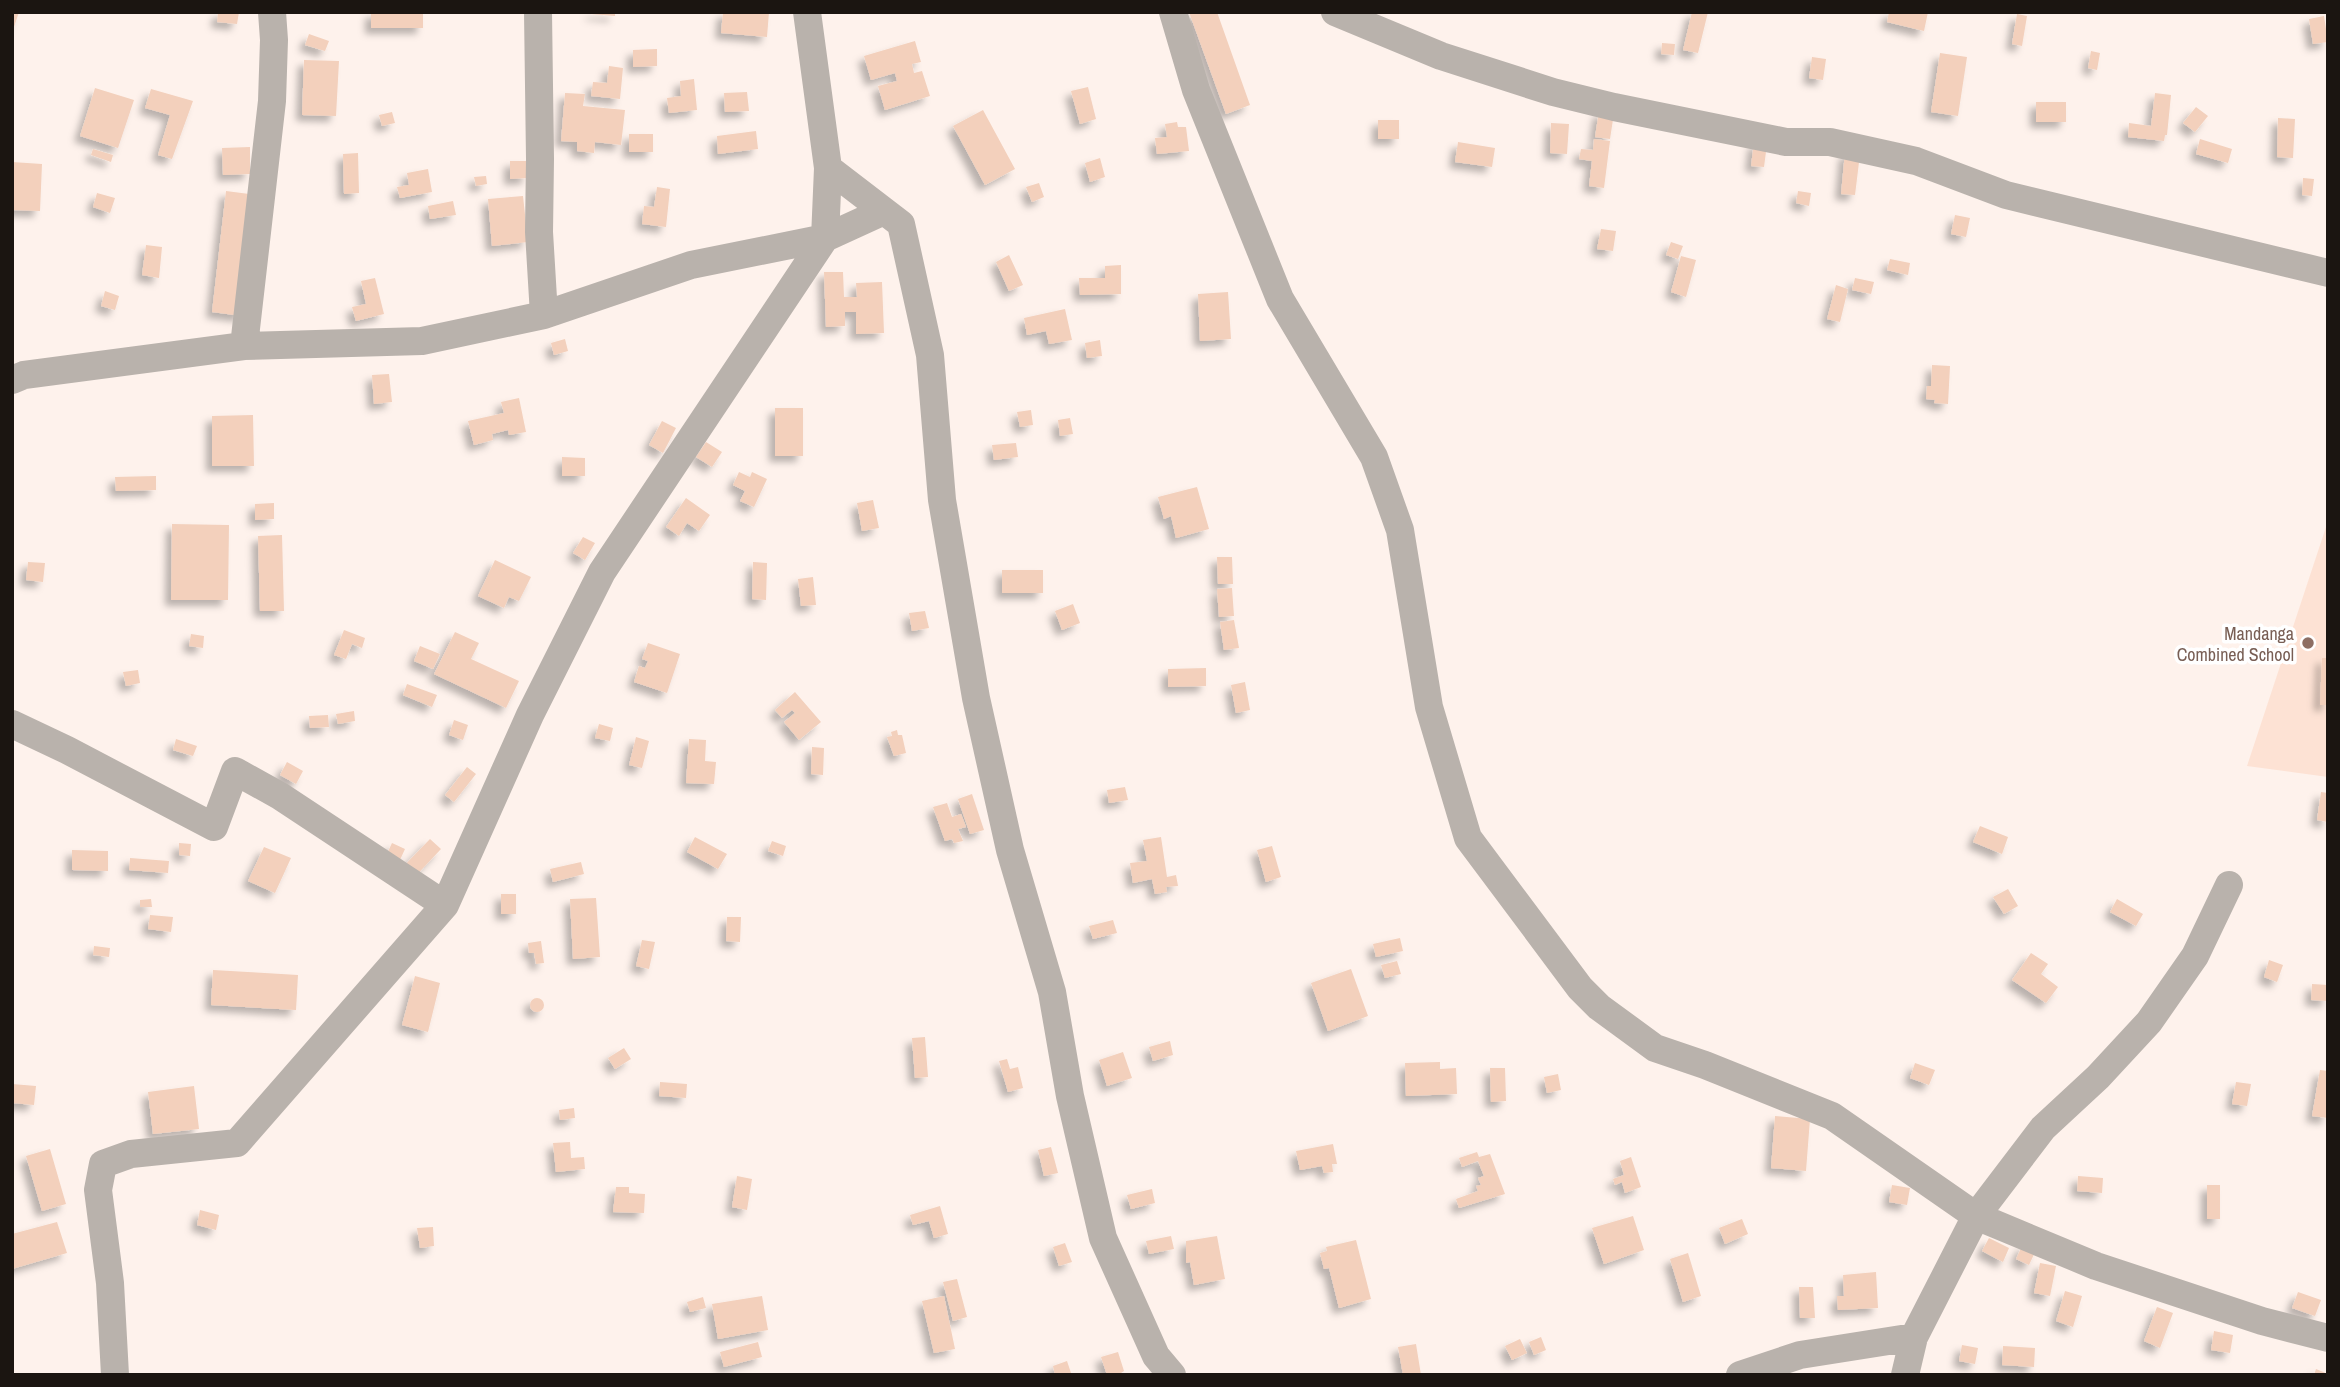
<svg xmlns="http://www.w3.org/2000/svg" width="2340" height="1387" font-family="'Archivo Narrow',sans-serif">
	<style>
		.built { fill: #fde2d4 }
		.building { fill: #f3d0bc; filter: url(#shadow) }
		.lines { fill: none; stroke-linecap: round; stroke-linejoin: round }
		.minor { stroke: #b9b2ac; stroke-width: 28 }
		.education-dot { fill: #8d6e63; stroke: #fff; stroke-width: 2.5 }
		.labels { text-anchor: middle; dominant-baseline: central; stroke-width: 7; stroke-linejoin: round; paint-order: stroke }
		.education-label { font-size: 18px; fill: #785e54; stroke: #fff; text-anchor: end }
	</style>
	<defs>
		<filter id="shadow"><feDropShadow dx="-6" dy="6" stdDeviation="3.5" flood-color="#0004"/></filter>
	</defs>
	<rect width="100%" height="100%" fill="#fef2ec"/>
	<path class="built" d="M 2328,521 L 2328,777 L 2247,766 Z"/>
	<path class="building" d="M 12,12 L 19,12 L 13,30 L 12,30 Z
		M 218,12 L 239,12 L 237,24 L 217,22 Z
		M 371,12 L 423,12 L 423,28 L 371,28 Z
		M 592,12 L 615,12 L 615,16 L 591,14 Z
		M 723,12 L 769,12 L 767,37 L 721,33 Z
		M 1189,12 L 1217,12 L 1250,105 L 1226,114 Z
		M 1692,12 L 1708,12 L 1698,53 L 1683,50 Z
		M 1889,12 L 1928,12 L 1924,31 L 1887,22 Z
		M 2017,14 L 2027,16 L 2022,46 L 2012,44 Z
		M 2324,16 L 2328,42 L 2313,44 L 2309,19 Z
		M 309,34 L 329,41 L 325,51 L 305,45 Z
		M 915,41 L 921,62 L 912,64 L 914,73 L 922,71 L 930,96 L 885,110 L 878,86 L 897,81 L 895,73 L 871,80 L 864,56 Z
		M 1662,43 L 1675,44 L 1674,55 L 1661,54 Z
		M 657,49 L 657,66 L 633,67 L 633,50 Z
		M 2091,51 L 2100,53 L 2097,70 L 2088,68 Z
		M 1940,53 L 1967,57 L 1958,116 L 1931,112 Z
		M 1812,57 L 1826,59 L 1823,80 L 1809,78 Z
		M 304,60 L 339,61 L 336,116 L 302,115 Z
		M 609,66 L 623,68 L 620,99 L 591,96 L 593,82 L 607,83 Z
		M 694,79 L 697,110 L 669,113 L 667,98 L 681,96 L 680,81 Z
		M 1088,87 L 1096,119 L 1080,124 L 1071,91 Z
		M 95,88 L 134,100 L 118,148 L 80,136 Z
		M 151,89 L 193,101 L 172,159 L 158,155 L 170,115 L 145,108 Z
		M 747,92 L 749,111 L 725,112 L 724,93 Z
		M 565,93 L 585,94 L 583,106 L 625,110 L 621,145 L 595,142 L 594,153 L 577,151 L 577,142 L 561,141 Z
		M 2155,93 L 2171,95 L 2167,135 L 2165,135 L 2164,141 L 2128,137 L 2129,123 L 2151,126 Z
		M 2036,102 L 2066,102 L 2066,122 L 2036,122 Z
		M 2196,107 L 2208,116 L 2195,132 L 2183,123 Z
		M 983,110 L 1015,169 L 985,185 L 953,126 Z
		M 1599,111 L 1614,113 L 1610,139 L 1595,137 Z
		M 392,112 L 395,123 L 382,126 L 379,115 Z
		M 2278,118 L 2295,119 L 2293,158 L 2277,157 Z
		M 1378,120 L 1399,120 L 1399,139 L 1378,139 Z
		M 1177,122 L 1178,127 L 1186,127 L 1189,151 L 1157,154 L 1155,138 L 1167,137 L 1165,124 Z
		M 1551,123 L 1569,124 L 1567,154 L 1550,153 Z
		M 756,131 L 758,149 L 718,154 L 717,136 Z
		M 629,134 L 653,134 L 653,152 L 629,152 Z
		M 1594,139 L 1610,141 L 1604,188 L 1589,186 L 1592,161 L 1579,159 L 1581,149 L 1593,150 Z
		M 2200,139 L 2232,149 L 2228,163 L 2196,154 Z
		M 1458,142 L 1495,148 L 1492,167 L 1455,162 Z
		M 1754,142 L 1767,144 L 1764,167 L 1751,166 Z
		M 250,147 L 250,174 L 223,175 L 222,148 Z
		M 93,149 L 113,155 L 111,162 L 91,155 Z
		M 1845,152 L 1860,154 L 1855,195 L 1841,194 Z
		M 358,153 L 359,193 L 344,194 L 343,154 Z
		M 1100,158 L 1105,177 L 1090,182 L 1085,163 Z
		M 510,161 L 527,161 L 528,178 L 510,179 Z
		M 12,162 L 42,164 L 40,211 L 12,210 Z
		M 428,169 L 432,192 L 400,198 L 397,187 L 409,185 L 407,173 Z
		M 486,176 L 487,184 L 476,186 L 474,177 Z
		M 2303,178 L 2314,179 L 2312,196 L 2302,195 Z
		M 1039,183 L 1044,197 L 1032,202 L 1026,187 Z
		M 657,187 L 670,189 L 666,227 L 642,224 L 644,206 L 654,207 Z
		M 226,191 L 257,195 L 242,316 L 212,312 Z
		M 1798,191 L 1811,193 L 1809,206 L 1796,203 Z
		M 97,193 L 115,198 L 110,213 L 93,207 Z
		M 523,196 L 528,242 L 492,246 L 488,199 Z
		M 453,201 L 456,215 L 430,219 L 428,206 Z
		M 1955,215 L 1970,218 L 1966,237 L 1951,234 Z
		M 1601,229 L 1616,231 L 1613,251 L 1597,249 Z
		M 1671,242 L 1683,246 L 1678,259 L 1666,255 Z
		M 146,245 L 162,247 L 159,278 L 142,275 Z
		M 1009,255 L 1023,285 L 1009,291 L 996,262 Z
		M 1681,256 L 1696,260 L 1686,297 L 1671,292 Z
		M 1890,259 L 1910,263 L 1908,275 L 1887,270 Z
		M 1121,265 L 1121,294 L 1080,295 L 1079,278 L 1105,278 L 1105,266 Z
		M 824,272 L 843,272 L 844,297 L 857,297 L 856,283 L 882,282 L 884,333 L 856,334 L 856,312 L 845,312 L 845,326 L 826,327 Z
		M 375,278 L 384,314 L 356,321 L 352,307 L 366,304 L 361,281 Z
		M 1855,278 L 1874,282 L 1871,294 L 1852,290 Z
		M 1836,285 L 1848,289 L 1840,322 L 1827,319 Z
		M 105,291 L 119,296 L 115,310 L 101,306 Z
		M 1228,292 L 1231,339 L 1200,341 L 1198,294 Z
		M 1065,309 L 1072,340 L 1049,344 L 1046,331 L 1027,335 L 1024,318 Z
		M 565,339 L 568,351 L 554,355 L 551,343 Z
		M 1100,340 L 1102,356 L 1087,358 L 1085,343 Z
		M 1932,365 L 1950,366 L 1948,404 L 1934,403 L 1935,400 L 1926,399 L 1927,386 L 1931,386 Z
		M 389,374 L 392,402 L 374,404 L 372,375 Z
		M 519,398 L 526,432 L 509,435 L 508,430 L 492,434 L 493,440 L 474,445 L 468,421 L 504,413 L 501,402 Z
		M 775,408 L 803,408 L 803,456 L 775,456 Z
		M 1031,410 L 1033,425 L 1020,427 L 1017,412 Z
		M 253,415 L 254,466 L 212,466 L 212,416 Z
		M 1070,418 L 1073,434 L 1060,436 L 1058,420 Z
		M 662,421 L 676,428 L 663,453 L 649,445 Z
		M 706,442 L 722,452 L 712,467 L 696,457 Z
		M 1016,443 L 1018,457 L 994,460 L 992,445 Z
		M 562,457 L 585,458 L 585,476 L 562,476 Z
		M 739,472 L 750,477 L 752,472 L 767,479 L 754,507 L 740,501 L 745,491 L 733,485 Z
		M 156,476 L 156,490 L 116,491 L 115,477 Z
		M 1197,487 L 1209,529 L 1176,538 L 1171,516 L 1164,519 L 1158,497 Z
		M 686,498 L 710,515 L 699,531 L 687,523 L 679,536 L 666,527 Z
		M 873,500 L 879,528 L 862,531 L 857,503 Z
		M 274,503 L 274,519 L 255,520 L 255,504 Z
		M 172,524 L 229,525 L 228,600 L 171,600 Z
		M 282,535 L 284,611 L 260,611 L 258,536 Z
		M 583,537 L 595,543 L 585,560 L 573,553 Z
		M 1217,557 L 1232,557 L 1233,584 L 1218,584 Z
		M 495,560 L 531,577 L 519,601 L 509,597 L 504,608 L 478,596 Z
		M 28,562 L 45,563 L 43,582 L 26,580 Z
		M 753,562 L 767,563 L 766,600 L 752,599 Z
		M 1002,570 L 1043,570 L 1043,593 L 1002,593 Z
		M 813,577 L 816,605 L 801,606 L 798,579 Z
		M 1232,588 L 1234,616 L 1219,617 L 1217,589 Z
		M 1073,604 L 1080,623 L 1062,630 L 1055,611 Z
		M 925,611 L 929,628 L 912,631 L 909,613 Z
		M 1234,620 L 1239,648 L 1224,650 L 1220,622 Z
		M 344,630 L 365,638 L 362,648 L 352,644 L 346,659 L 334,655 Z
		M 455,632 L 479,643 L 471,659 L 519,681 L 506,708 L 434,674 Z
		M 191,634 L 204,636 L 203,648 L 189,646 Z
		M 648,643 L 680,654 L 667,693 L 634,682 L 639,666 L 645,668 L 648,661 L 642,659 Z
		M 420,646 L 440,654 L 433,669 L 414,661 Z
		M 2322,658 L 2328,658 L 2328,705 L 2320,705 Z
		M 1206,668 L 1206,686 L 1168,687 L 1168,669 Z
		M 138,670 L 140,683 L 126,686 L 123,672 Z
		M 1245,682 L 1250,710 L 1236,713 L 1231,685 Z
		M 407,684 L 437,695 L 432,707 L 403,695 Z
		M 795,692 L 821,722 L 799,740 L 784,722 L 795,713 L 792,710 L 782,718 L 775,710 Z
		M 354,711 L 355,721 L 338,724 L 336,714 Z
		M 328,715 L 329,727 L 310,728 L 309,716 Z
		M 454,720 L 468,725 L 463,740 L 449,735 Z
		M 599,724 L 613,728 L 610,741 L 595,738 Z
		M 897,730 L 898,735 L 902,735 L 906,753 L 894,756 L 887,737 L 892,736 L 891,732 Z
		M 636,737 L 649,741 L 642,768 L 629,765 Z
		M 176,739 L 197,746 L 193,756 L 173,750 Z
		M 689,739 L 706,740 L 705,761 L 716,762 L 714,784 L 686,783 Z
		M 812,747 L 824,748 L 823,775 L 811,774 Z
		M 287,762 L 303,771 L 296,784 L 280,775 Z
		M 467,767 L 476,774 L 454,802 L 445,795 Z
		M 1125,787 L 1128,800 L 1109,803 L 1107,790 Z
		M 2321,792 L 2328,793 L 2328,822 L 2317,820 Z
		M 972,794 L 984,830 L 970,834 L 958,799 Z
		M 947,803 L 952,817 L 961,814 L 966,827 L 958,829 L 963,841 L 954,843 L 952,839 L 945,841 L 933,807 Z
		M 1980,826 L 2008,837 L 2002,854 L 1973,842 Z
		M 695,837 L 727,854 L 718,869 L 687,852 Z
		M 1161,837 L 1167,877 L 1176,875 L 1178,886 L 1166,887 L 1167,892 L 1155,894 L 1152,879 L 1133,883 L 1130,863 L 1147,861 L 1143,840 Z
		M 430,839 L 441,849 L 410,882 L 399,871 Z
		M 772,841 L 786,846 L 783,856 L 768,851 Z
		M 179,843 L 191,844 L 190,856 L 179,855 Z
		M 392,843 L 405,849 L 399,862 L 386,856 Z
		M 1272,846 L 1281,877 L 1266,882 L 1257,850 Z
		M 264,847 L 291,858 L 275,893 L 248,881 Z
		M 72,850 L 108,851 L 108,871 L 72,870 Z
		M 130,858 L 169,861 L 168,873 L 129,870 Z
		M 581,862 L 584,874 L 553,882 L 550,869 Z
		M 2008,889 L 2018,906 L 2004,914 L 1993,897 Z
		M 501,894 L 516,894 L 516,914 L 501,914 Z
		M 596,898 L 600,957 L 573,959 L 570,899 Z
		M 151,899 L 152,907 L 140,907 L 140,900 Z
		M 2117,899 L 2143,914 L 2136,926 L 2110,912 Z
		M 150,915 L 173,917 L 171,932 L 148,929 Z
		M 727,917 L 741,917 L 740,942 L 726,941 Z
		M 1113,920 L 1117,933 L 1093,939 L 1089,926 Z
		M 1400,938 L 1403,951 L 1376,957 L 1373,944 Z
		M 642,940 L 655,942 L 649,969 L 636,966 Z
		M 541,941 L 544,963 L 536,964 L 534,953 L 529,953 L 528,943 Z
		M 94,946 L 110,948 L 109,957 L 93,955 Z
		M 2031,953 L 2048,964 L 2041,974 L 2058,987 L 2046,1003 L 2012,980 Z
		M 2269,960 L 2283,965 L 2277,982 L 2264,977 Z
		M 1397,961 L 1401,974 L 1385,978 L 1381,965 Z
		M 1351,969 L 1368,1016 L 1328,1031 L 1311,983 Z
		M 213,970 L 298,975 L 296,1010 L 211,1005 Z
		M 415,976 L 440,983 L 428,1032 L 402,1025 Z
		M 2312,984 L 2328,985 L 2328,1001 L 2311,1000 Z
		M530 1005a7 7 0 1 1 14 0a7 7 0 1 1-14 0Z
		M 925,1037 L 928,1077 L 915,1078 L 912,1038 Z
		M 1170,1041 L 1173,1055 L 1153,1061 L 1149,1047 Z
		M 624,1048 L 631,1059 L 615,1069 L 608,1058 Z
		M 1123,1052 L 1132,1078 L 1107,1086 L 1099,1060 Z
		M 1007,1059 L 1010,1069 L 1018,1067 L 1023,1088 L 1008,1092 L 999,1061 Z
		M 1440,1062 L 1440,1069 L 1456,1068 L 1457,1094 L 1406,1096 L 1405,1063 Z
		M 1915,1063 L 1935,1070 L 1929,1085 L 1910,1078 Z
		M 1490,1068 L 1505,1068 L 1506,1101 L 1491,1102 Z
		M 2320,1070 L 2328,1071 L 2328,1118 L 2312,1116 Z
		M 1558,1074 L 1561,1090 L 1547,1093 L 1544,1077 Z
		M 660,1082 L 687,1084 L 686,1098 L 659,1096 Z
		M 2236,1082 L 2251,1084 L 2247,1106 L 2232,1104 Z
		M 12,1084 L 36,1086 L 34,1105 L 12,1103 Z
		M 194,1086 L 199,1129 L 153,1134 L 148,1092 Z
		M 574,1108 L 575,1118 L 560,1120 L 559,1110 Z
		M 1775,1116 L 1810,1119 L 1806,1171 L 1771,1168 Z
		M 570,1142 L 571,1158 L 584,1157 L 585,1169 L 556,1172 L 553,1143 Z
		M 1333,1144 L 1337,1164 L 1332,1164 L 1333,1172 L 1324,1173 L 1322,1166 L 1300,1170 L 1296,1151 Z
		M 1051,1147 L 1058,1173 L 1044,1176 L 1038,1150 Z
		M 50,1149 L 66,1204 L 42,1211 L 26,1156 Z
		M 1477,1152 L 1479,1157 L 1490,1154 L 1505,1194 L 1459,1208 L 1456,1199 L 1478,1191 L 1476,1186 L 1481,1185 L 1478,1178 L 1484,1176 L 1478,1161 L 1462,1167 L 1459,1158 Z
		M 1631,1157 L 1641,1187 L 1625,1193 L 1622,1182 L 1615,1185 L 1613,1179 L 1624,1175 L 1620,1161 Z
		M 737,1176 L 752,1179 L 747,1210 L 732,1207 Z
		M 2078,1176 L 2103,1178 L 2102,1193 L 2077,1191 Z
		M 1892,1185 L 1910,1188 L 1907,1205 L 1889,1202 Z
		M 2207,1185 L 2220,1185 L 2220,1219 L 2207,1219 Z
		M 616,1187 L 629,1187 L 629,1193 L 645,1194 L 644,1213 L 613,1212 Z
		M 1152,1189 L 1155,1203 L 1131,1209 L 1127,1195 Z
		M 940,1206 L 948,1234 L 934,1238 L 929,1221 L 913,1225 L 910,1215 Z
		M 200,1210 L 219,1215 L 216,1230 L 197,1225 Z
		M 1633,1216 L 1644,1250 L 1604,1264 L 1592,1228 Z
		M 1742,1219 L 1748,1234 L 1725,1244 L 1719,1228 Z
		M 57,1222 L 67,1253 L 12,1269 L 12,1234 Z
		M 433,1227 L 434,1246 L 420,1248 L 417,1228 Z
		M 1171,1236 L 1174,1249 L 1149,1254 L 1146,1241 Z
		M 1217,1236 L 1225,1279 L 1194,1285 L 1190,1262 L 1186,1263 L 1186,1241 Z
		M 1989,1238 L 2009,1248 L 2003,1262 L 1982,1251 Z
		M 1356,1240 L 1371,1299 L 1339,1308 L 1329,1268 L 1324,1269 L 1320,1253 L 1327,1251 L 1326,1247 Z
		M 1065,1243 L 1072,1262 L 1059,1266 L 1053,1247 Z
		M 2023,1244 L 2036,1250 L 2029,1265 L 2016,1259 Z
		M 1688,1253 L 1701,1296 L 1683,1302 L 1670,1259 Z
		M 2040,1263 L 2056,1266 L 2050,1296 L 2034,1293 Z
		M 1876,1272 L 1878,1308 L 1838,1310 L 1837,1296 L 1844,1296 L 1843,1275 Z
		M 957,1279 L 967,1317 L 953,1321 L 943,1282 Z
		M 1799,1287 L 1813,1287 L 1815,1318 L 1800,1318 Z
		M 2065,1291 L 2082,1296 L 2073,1327 L 2056,1321 Z
		M 2298,1292 L 2321,1300 L 2315,1316 L 2292,1308 Z
		M 762,1296 L 768,1330 L 718,1339 L 712,1304 Z
		M 944,1296 L 955,1349 L 934,1353 L 922,1301 Z
		M 703,1297 L 706,1308 L 690,1312 L 687,1302 Z
		M 2157,1307 L 2173,1313 L 2160,1348 L 2144,1341 Z
		M 2214,1331 L 2233,1335 L 2230,1353 L 2211,1350 Z
		M 1541,1337 L 1546,1350 L 1534,1355 L 1529,1342 Z
		M 1520,1339 L 1527,1353 L 1512,1360 L 1505,1346 Z
		M 758,1342 L 762,1357 L 724,1367 L 720,1352 Z
		M 1416,1344 L 1421,1375 L 1403,1375 L 1398,1347 Z
		M 1962,1345 L 1978,1348 L 1975,1364 L 1959,1361 Z
		M 2003,1346 L 2035,1348 L 2034,1367 L 2002,1365 Z
		M 1118,1352 L 1124,1371 L 1118,1375 L 1107,1375 L 1101,1357 Z
		M 1067,1361 L 1071,1373 L 1055,1375 L 1053,1366 Z
		M 2316,1369 L 2328,1374 L 2328,1375 L 2314,1375 Z"/>
	<g class="lines">
		<path class="minor" d="M 538,12 L 540,159 L 539,232 L 544,315
			M 1173,12 L 1196,90 L 1280,299 L 1374,457 L 1400,530 L 1429,707 L 1468,838 L 1580,988 L 1599,1007 L 1655,1048 L 1705,1065 L 1832,1116 L 1976,1216 L 2096,1266 L 2262,1321 L 2328,1338
			M 1335,12 L 1441,56 L 1553,92 L 1614,107 L 1786,142 L 1830,142 L 1916,161 L 2006,195 L 2328,273
			M 828,168 L 901,224 L 930,355 L 942,500 L 976,698 L 1010,850 L 1052,992 L 1070,1096 L 1103,1238 L 1156,1356 L 1172,1375
			M 244,346 L 272,101 L 274,40 L 272,12
			M 12,380 L 24,375 L 244,346 L 422,341 L 544,315 L 691,265 L 825,238 L 884,211
			M 12,724 L 67,750 L 214,827 L 235,771 L 280,796 L 445,905
			M 115,1375 L 110,1283 L 98,1190 L 103,1164 L 131,1154 L 237,1143 L 445,905 L 530,715 L 602,572 L 825,238 L 828,168 L 807,12
			M 1740,1375 L 1800,1355 L 1914,1337
			M 1905,1375 L 1914,1337 L 1976,1216 L 2043,1128 L 2098,1077 L 2149,1022 L 2195,956 L 2229,885"/>
	</g>
	<circle class="education-dot" cx="2308" cy="643" r="7"/>
	<g class="labels">
		<g class="education-label">
			<text x="2294" y="633">Mandanga<tspan x="2294" dy="21">Combined School</tspan></text>
		</g>
	</g>
	<rect width="2340" height="1387" fill="none" stroke="#1b1511" stroke-width="28"/>
</svg>
